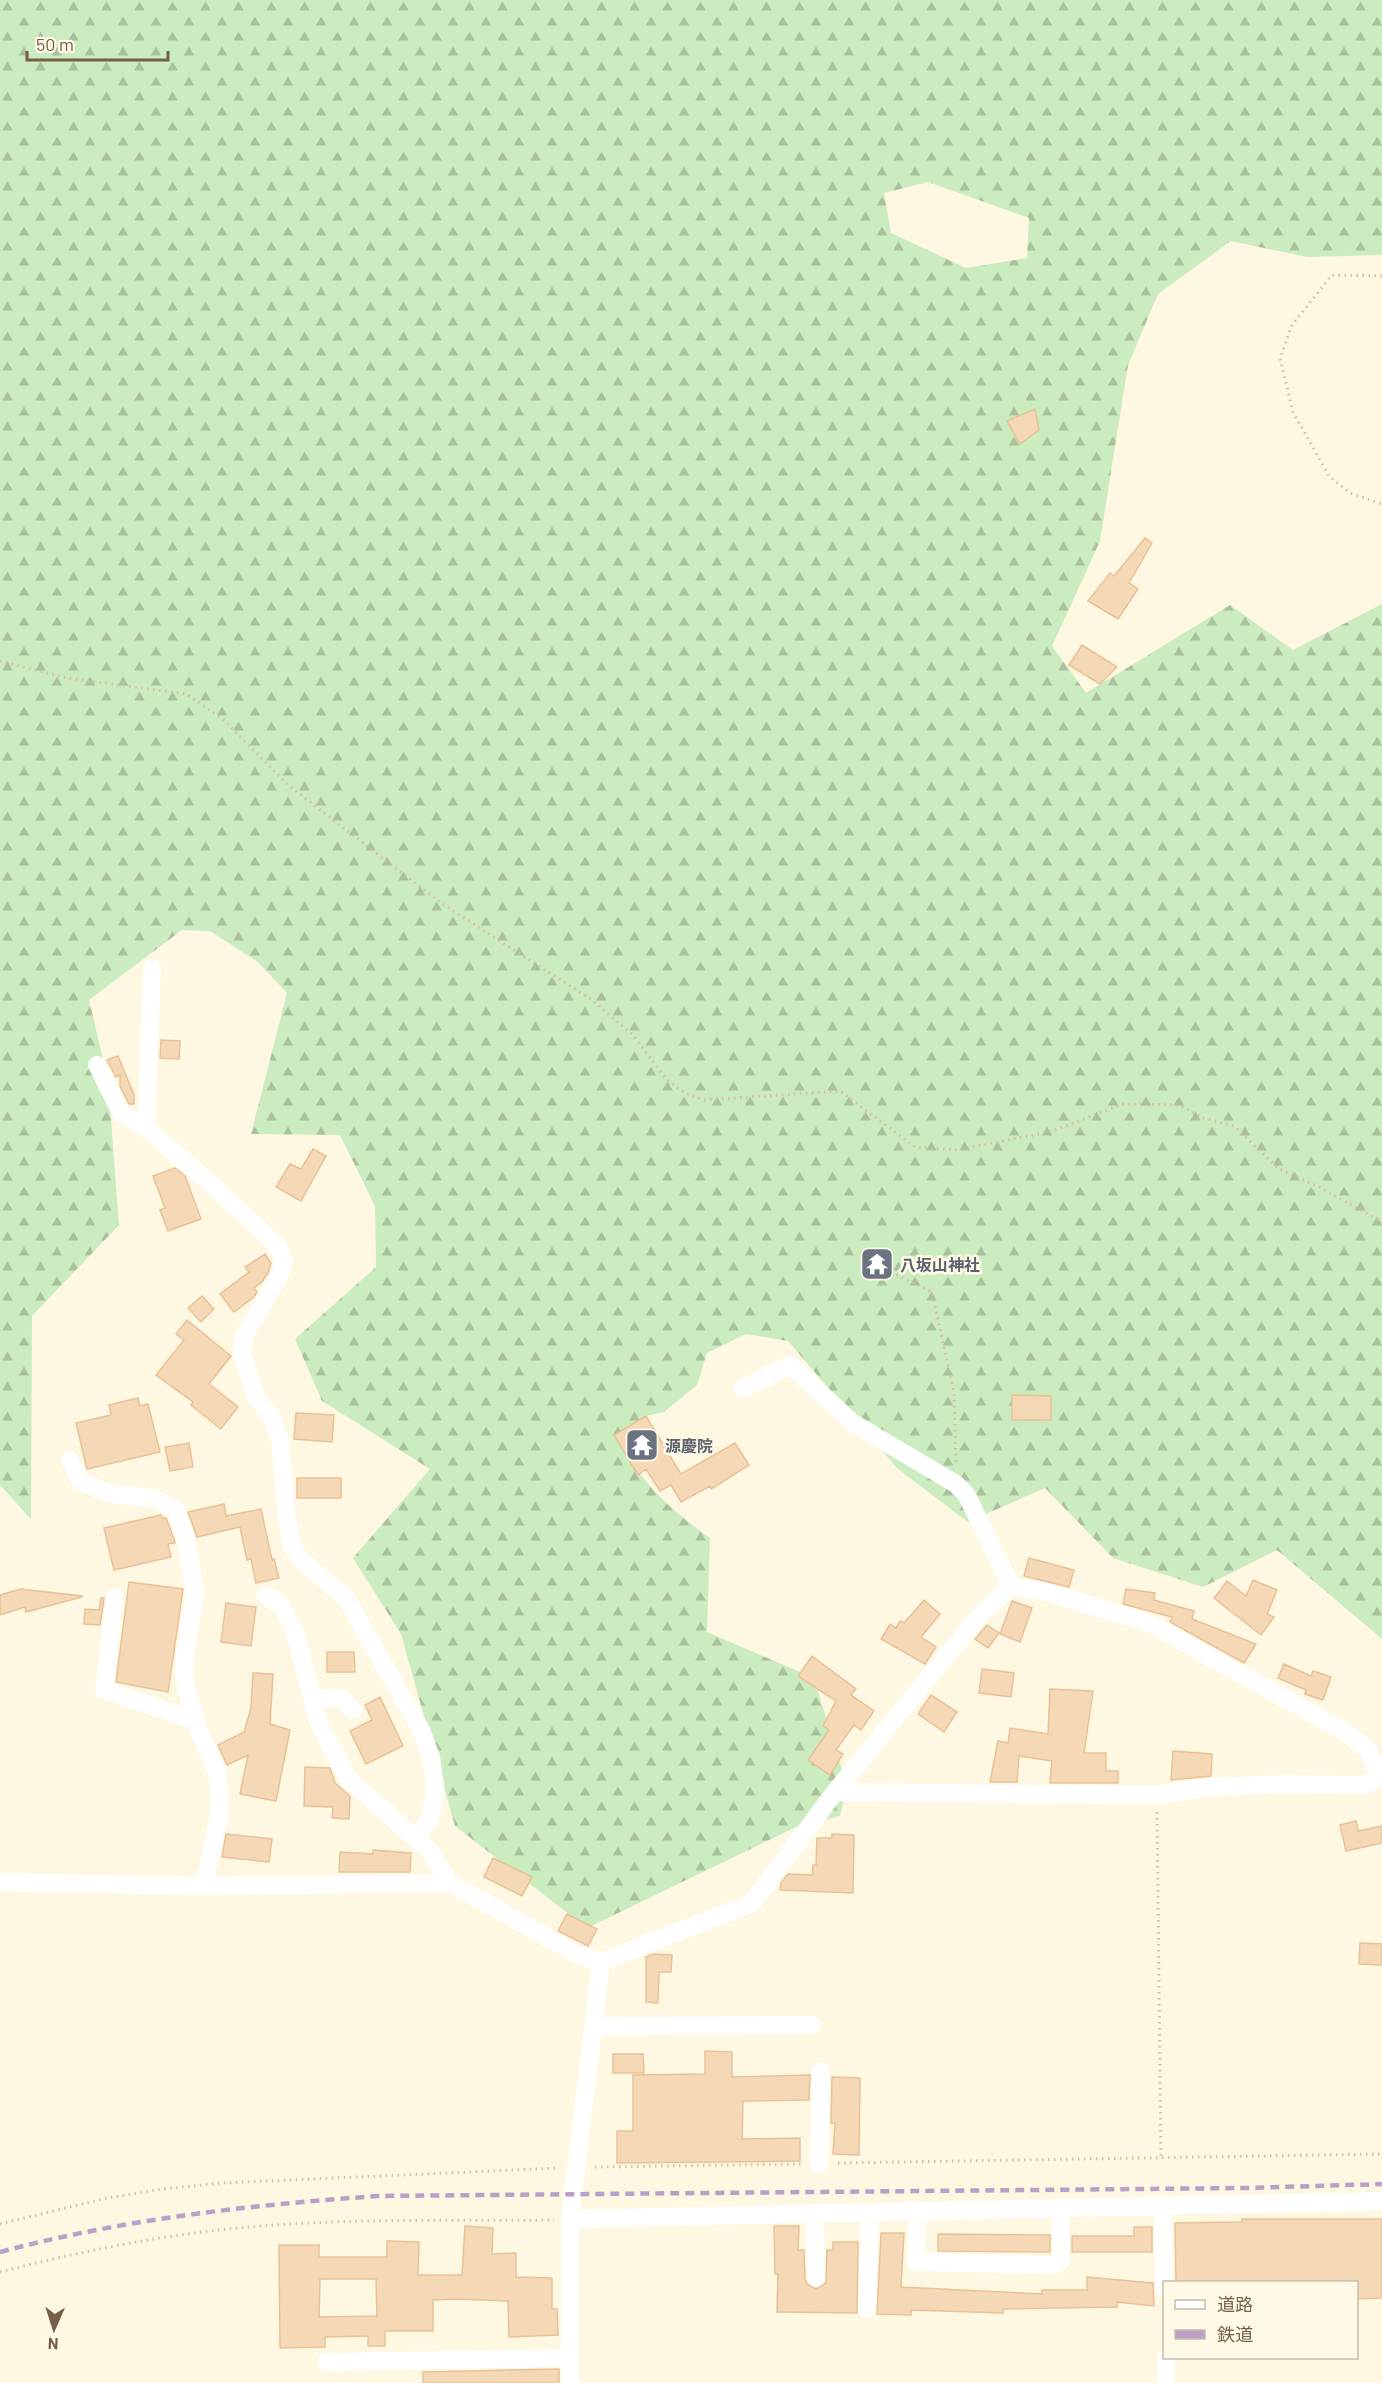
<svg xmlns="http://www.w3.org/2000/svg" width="1382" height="2383" font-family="Barlow,'Noto Sans JP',sans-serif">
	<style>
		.forest { fill: url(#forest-firs); fill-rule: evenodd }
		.building { fill: #f5d9b7; stroke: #e8c296; stroke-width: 1.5; fill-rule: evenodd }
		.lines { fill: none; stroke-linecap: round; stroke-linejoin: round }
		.path { stroke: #d9bd9a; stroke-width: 3; stroke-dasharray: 1.5 4.5; stroke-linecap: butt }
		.minor { stroke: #fff; stroke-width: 18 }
		.rail { stroke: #bb9fc7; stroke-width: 4.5; stroke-dasharray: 9 6; stroke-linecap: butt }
		.labels { text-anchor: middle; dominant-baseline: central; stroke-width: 5; stroke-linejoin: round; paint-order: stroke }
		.worship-label { font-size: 16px; font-weight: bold; fill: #5b616d; stroke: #fffae8; text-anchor: start }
	</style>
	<defs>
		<pattern id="forest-firs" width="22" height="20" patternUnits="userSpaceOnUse" patternTransform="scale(1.5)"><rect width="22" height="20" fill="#caecbf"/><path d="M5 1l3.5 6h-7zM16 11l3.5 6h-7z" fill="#a9c29d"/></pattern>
	</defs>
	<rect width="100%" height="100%" fill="#fef7e1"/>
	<path class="forest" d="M 0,0 L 1382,0 L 1382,255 L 1307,257 L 1231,241 L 1158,294 L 1128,365 L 1100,541 L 1052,646 L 1086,693 L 1230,605 L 1293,650 L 1382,604 L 1382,1639 L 1277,1550 L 1203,1587 L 1113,1558 L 1045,1488 L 968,1522 L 898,1469 L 788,1341 L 746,1334 L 707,1353 L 697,1385 L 664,1412 L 646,1416 L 614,1435 C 643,1483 664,1505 710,1538 L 707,1632 L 814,1678 L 847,1786 L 840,1816 L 796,1827 L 587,1928 L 455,1826 L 401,1634 L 353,1558 L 430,1469 L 322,1401 L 295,1339 L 376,1267 L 375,1206 L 340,1135 L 251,1134 L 287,993 L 258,962 L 210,931 L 182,930 L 89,1000 L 108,1080 L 119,1225 L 32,1316 L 31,1519 L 0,1485 ZM 928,182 L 1029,218 L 1027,258 L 966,268 L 891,233 L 884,193 Z"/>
	<path class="building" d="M 1035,409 L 1039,430 L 1020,444 L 1007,421 Z
		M 1145,538 L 1152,543 L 1129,583 L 1138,589 L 1118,619 L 1088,601 L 1110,573 L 1114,576 Z
		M 1082,645 L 1117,667 L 1100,684 L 1069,665 Z
		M 161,1040 L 180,1041 L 179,1059 L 160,1058 Z
		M 118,1056 L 134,1095 L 134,1104 L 129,1104 L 120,1086 L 120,1075 L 116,1077 L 107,1060 Z
		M 313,1149 L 326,1156 L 301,1201 L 276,1187 L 290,1164 L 301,1169 Z
		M 175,1168 L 185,1176 L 201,1219 L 168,1231 L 160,1210 L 165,1208 L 153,1176 Z
		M 874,1251 L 888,1256 L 880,1278 L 866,1272 Z
		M 265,1254 L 271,1263 L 268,1273 L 262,1282 L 254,1288 L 257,1292 L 254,1297 L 234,1312 L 220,1294 L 249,1272 L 245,1267 Z
		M 202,1296 L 214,1309 L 201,1322 L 188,1308 Z
		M 187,1320 L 231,1356 L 209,1384 L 238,1407 L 221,1429 L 191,1405 L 193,1402 L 156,1375 L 184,1340 L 176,1334 Z
		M 1012,1395 L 1051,1396 L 1051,1420 L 1012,1420 Z
		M 138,1398 L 140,1406 L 148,1404 L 160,1452 L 87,1469 L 76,1423 L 111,1415 L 109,1405 Z
		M 296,1413 L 334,1415 L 332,1442 L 294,1439 Z
		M 646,1416 L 681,1474 L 735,1443 L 749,1465 L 711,1489 L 710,1486 L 681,1502 L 671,1485 L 660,1491 L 646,1469 L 638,1475 L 614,1435 Z
		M 189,1443 L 193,1467 L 170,1471 L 165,1447 Z
		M 297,1478 L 341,1478 L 341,1498 L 297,1498 Z
		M 224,1504 L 226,1516 L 261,1509 L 272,1560 L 274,1559 L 279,1578 L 256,1583 L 251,1559 L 247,1560 L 240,1527 L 197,1537 L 188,1512 Z
		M 161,1515 L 162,1518 L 166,1518 L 174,1539 L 175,1543 L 168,1544 L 171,1557 L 114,1570 L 104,1528 Z
		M 1029,1558 L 1074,1570 L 1069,1587 L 1024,1576 Z
		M 1253,1580 L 1277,1590 L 1267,1614 L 1274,1617 L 1261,1635 L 1214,1598 L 1227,1581 L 1246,1596 Z
		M 129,1582 L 183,1589 L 168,1692 L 116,1682 Z
		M 20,1589 L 82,1596 L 82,1597 L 26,1612 L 25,1607 L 0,1615 L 0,1595 Z
		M 1126,1589 L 1155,1593 L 1154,1600 L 1194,1611 L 1192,1619 L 1256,1644 L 1244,1663 L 1170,1622 L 1172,1617 L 1123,1604 Z
		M 101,1598 L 104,1598 L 100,1625 L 84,1624 L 85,1609 L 99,1610 Z
		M 924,1600 L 940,1614 L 921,1637 L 936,1647 L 925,1664 L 881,1639 L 890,1624 L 896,1628 L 900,1621 L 904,1623 Z
		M 1012,1601 L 1032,1608 L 1020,1642 L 1000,1634 Z
		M 226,1603 L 256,1607 L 251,1646 L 221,1642 Z
		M 987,1625 L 999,1633 L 988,1648 L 975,1639 Z
		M 327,1652 L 354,1652 L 355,1672 L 327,1672 Z
		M 812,1656 L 856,1689 L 851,1695 L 874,1711 L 861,1730 L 854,1725 L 836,1750 L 843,1754 L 830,1775 L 808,1760 L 829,1730 L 823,1726 L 836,1701 L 798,1676 Z
		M 1284,1664 L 1311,1676 L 1313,1671 L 1331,1677 L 1323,1700 L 1305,1694 L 1306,1690 L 1278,1678 Z
		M 982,1669 L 1014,1673 L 1011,1697 L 979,1693 Z
		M 253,1673 L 273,1674 L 270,1724 L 290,1730 L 276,1801 L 240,1794 L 248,1755 L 227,1765 L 218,1745 L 244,1732 L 251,1708 Z
		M 1050,1689 L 1093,1691 L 1084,1753 L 1106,1753 L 1106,1771 L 1118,1771 L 1118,1783 L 1050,1783 L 1052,1761 L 1019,1756 L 1017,1782 L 990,1782 L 998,1741 L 1008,1743 L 1010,1728 L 1048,1734 Z
		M 931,1695 L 957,1712 L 944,1732 L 918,1714 Z
		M 380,1697 L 403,1746 L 366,1764 L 350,1731 L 372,1720 L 365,1705 Z
		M 1173,1751 L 1212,1754 L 1211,1776 L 1171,1780 Z
		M 305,1767 L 330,1768 L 335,1783 L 350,1796 L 349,1819 L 332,1818 L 333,1807 L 304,1806 Z
		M 1356,1821 L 1358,1831 L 1382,1826 L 1382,1843 L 1346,1851 L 1340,1825 Z
		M 226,1834 L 272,1839 L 269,1862 L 222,1857 Z
		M 832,1834 L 854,1835 L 853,1893 L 780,1890 L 781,1883 L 788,1874 L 812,1875 L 813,1865 L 816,1865 L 817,1838 L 832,1838 Z
		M 373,1850 L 411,1853 L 410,1872 L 339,1872 L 340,1852 L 373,1854 Z
		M 493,1858 L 532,1877 L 522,1896 L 484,1877 Z
		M 567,1914 L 597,1929 L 588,1946 L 558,1931 Z
		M 1360,1943 L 1382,1944 L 1382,1965 L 1359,1964 Z
		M 653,1954 L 672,1955 L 671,1972 L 659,1972 L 658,2003 L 646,2002 L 646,1957 Z
		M 705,2051 L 732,2052 L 732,2077 L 810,2075 L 809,2100 L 743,2101 L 742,2139 L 800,2138 L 800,2161 L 617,2163 L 617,2131 L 633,2131 L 633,2075 L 705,2074 Z
		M 613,2054 L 643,2054 L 644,2073 L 613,2073 Z
		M 832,2077 L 860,2078 L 859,2155 L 833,2154 L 835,2123 L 831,2123 Z
		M 1242,2219 L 1382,2219 L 1382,2298 L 1356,2299 L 1356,2283 L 1176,2283 L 1175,2223 L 1242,2222 Z
		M 465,2226 L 493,2228 L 492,2254 L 516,2253 L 516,2277 L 552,2278 L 552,2309 L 557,2309 L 558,2335 L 509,2337 L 508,2301 L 456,2299 L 433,2300 L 433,2331 L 385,2331 L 385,2346 L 368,2346 L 368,2336 L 325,2337 L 325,2347 L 280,2348 L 279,2245 L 319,2245 L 319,2257 L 387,2257 L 387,2241 L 419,2242 L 418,2275 L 462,2275 ZM 320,2279 L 376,2279 L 377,2316 L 319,2317 Z
		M 774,2226 L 799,2226 L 798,2250 L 804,2250 L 805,2279 L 807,2284 L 816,2289 L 826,2283 L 827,2250 L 833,2250 L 833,2242 L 858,2242 L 857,2313 L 777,2312 L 778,2274 L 775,2274 Z
		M 1134,2227 L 1152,2227 L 1152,2252 L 1072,2252 L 1072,2236 L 1134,2236 Z
		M 881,2233 L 904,2233 L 901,2287 L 1042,2294 L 1042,2290 L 1087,2290 L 1087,2277 L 1153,2283 L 1154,2306 L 1117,2302 L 1117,2307 L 1003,2309 L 1003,2313 L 911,2310 L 911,2315 L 877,2314 Z
		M 938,2234 L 1050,2235 L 1050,2252 L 938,2251 Z
		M 559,2369 L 559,2383 L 423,2383 L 423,2372 Z"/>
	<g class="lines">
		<path class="path" d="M 1382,276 L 1332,275 L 1292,325 L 1280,358 L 1293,412 L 1329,476 L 1350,493 L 1382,504
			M 0,661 L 67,678 L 186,694 L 223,719 L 287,784 L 381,857 L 444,905 L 592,1000 L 632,1034 L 667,1080 L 685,1093 L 704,1100 L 840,1091 L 915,1147 L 957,1150 L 1049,1132 L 1124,1104 L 1179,1105 L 1203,1118 L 1234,1126 L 1279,1169 L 1319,1187 L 1382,1222
			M 891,1272 L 932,1292 L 954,1393 L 956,1462
			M 1157,1812 L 1161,2158
			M 838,2163 L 1382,2154
			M 595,2167 L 801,2164
			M 0,2224 L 107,2198 L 163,2189 L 222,2183 L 558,2168
			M 0,2272 C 82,2251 165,2234 250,2227 C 350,2218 453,2221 554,2220"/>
		<path class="minor" d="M 97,1065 L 121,1113 L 146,1128 L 211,1184 L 277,1245 L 284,1261 L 278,1278 L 243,1338 L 242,1355 L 257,1399 L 270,1415 L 280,1439 L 287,1520 L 292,1546 L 302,1561 L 346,1598 L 421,1730 L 431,1757 L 436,1792 L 429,1820 L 416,1839
			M 146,1128 L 152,968
			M 742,1389 L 790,1365 L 853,1423 L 956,1484 L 966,1494 L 1011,1586
			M 70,1460 L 81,1482 L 111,1494 L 153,1498 L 175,1509 L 185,1536 L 195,1592 L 184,1664 L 186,1687 L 199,1731 L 217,1771 L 219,1790 L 219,1815 L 204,1886
			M 265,1595 L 281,1605 L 295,1632 L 318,1722 L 349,1780 L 430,1851 L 450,1883
			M 115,1597 L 104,1690 L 196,1721
			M 312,1699 L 341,1698 L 353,1710
			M 835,1792 L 1156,1795 L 1211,1787 L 1284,1784 L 1364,1785 L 1381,1778
			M 0,1882 L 204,1886 L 450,1883 L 577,1954 L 601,1962 L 752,1903 L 835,1792 L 980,1615 L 1011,1586 L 1046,1592 L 1149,1623 L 1345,1732 L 1367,1749 L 1382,1779
			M 594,2026 L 812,2025
			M 819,2164 L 821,2071
			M 1163,2205 L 1164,2287
			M 917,2213 L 916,2262 L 1054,2265 L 1061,2260 L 1061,2209
			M 815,2215 L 816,2278
			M 570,2219 L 1382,2201
			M 867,2309 L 870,2213
			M 1166,2358 L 1166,2383
			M 326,2362 L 570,2358
			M 570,2383 L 570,2219 L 601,1962"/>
		<path class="rail" d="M 0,2252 C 124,2219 250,2205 378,2196 L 1246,2188 L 1382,2184"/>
	</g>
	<defs>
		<symbol id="temple-square" viewBox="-11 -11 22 22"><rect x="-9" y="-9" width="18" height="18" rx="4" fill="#6b7280" stroke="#fffae8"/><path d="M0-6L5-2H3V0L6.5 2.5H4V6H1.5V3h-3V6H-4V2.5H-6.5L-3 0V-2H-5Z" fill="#fff"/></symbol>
	</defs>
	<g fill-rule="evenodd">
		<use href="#temple-square" x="858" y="1245" width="38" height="38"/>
		<use href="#temple-square" x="623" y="1426" width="38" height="38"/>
	</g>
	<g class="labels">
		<g class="worship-label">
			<text x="900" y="1264">八坂山神社</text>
			<text x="665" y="1445">源慶院</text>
		</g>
	</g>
	<rect x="1163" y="2281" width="195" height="78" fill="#fffae8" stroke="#c8bca7" stroke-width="1.5"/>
	<rect x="1175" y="2300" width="30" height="9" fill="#ffffff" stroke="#c8bca7" stroke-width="1.5"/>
	<text x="1217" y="2311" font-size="18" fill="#765f46">道路</text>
	<rect x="1175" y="2330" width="30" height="9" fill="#bb9fc7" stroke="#c8bca7" stroke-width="1.5"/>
	<text x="1217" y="2341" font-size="18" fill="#765f46">鉄道</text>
	<g transform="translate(54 2329) rotate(183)" stroke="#fffae8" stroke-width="4.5" paint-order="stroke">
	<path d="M0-4.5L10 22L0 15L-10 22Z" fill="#765f46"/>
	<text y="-9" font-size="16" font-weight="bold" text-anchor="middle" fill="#765f46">N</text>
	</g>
	<path d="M27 51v9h141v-9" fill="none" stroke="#765f46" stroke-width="3"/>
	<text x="36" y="51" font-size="18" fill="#765f46" stroke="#fffae8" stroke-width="4.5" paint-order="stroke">50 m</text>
</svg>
